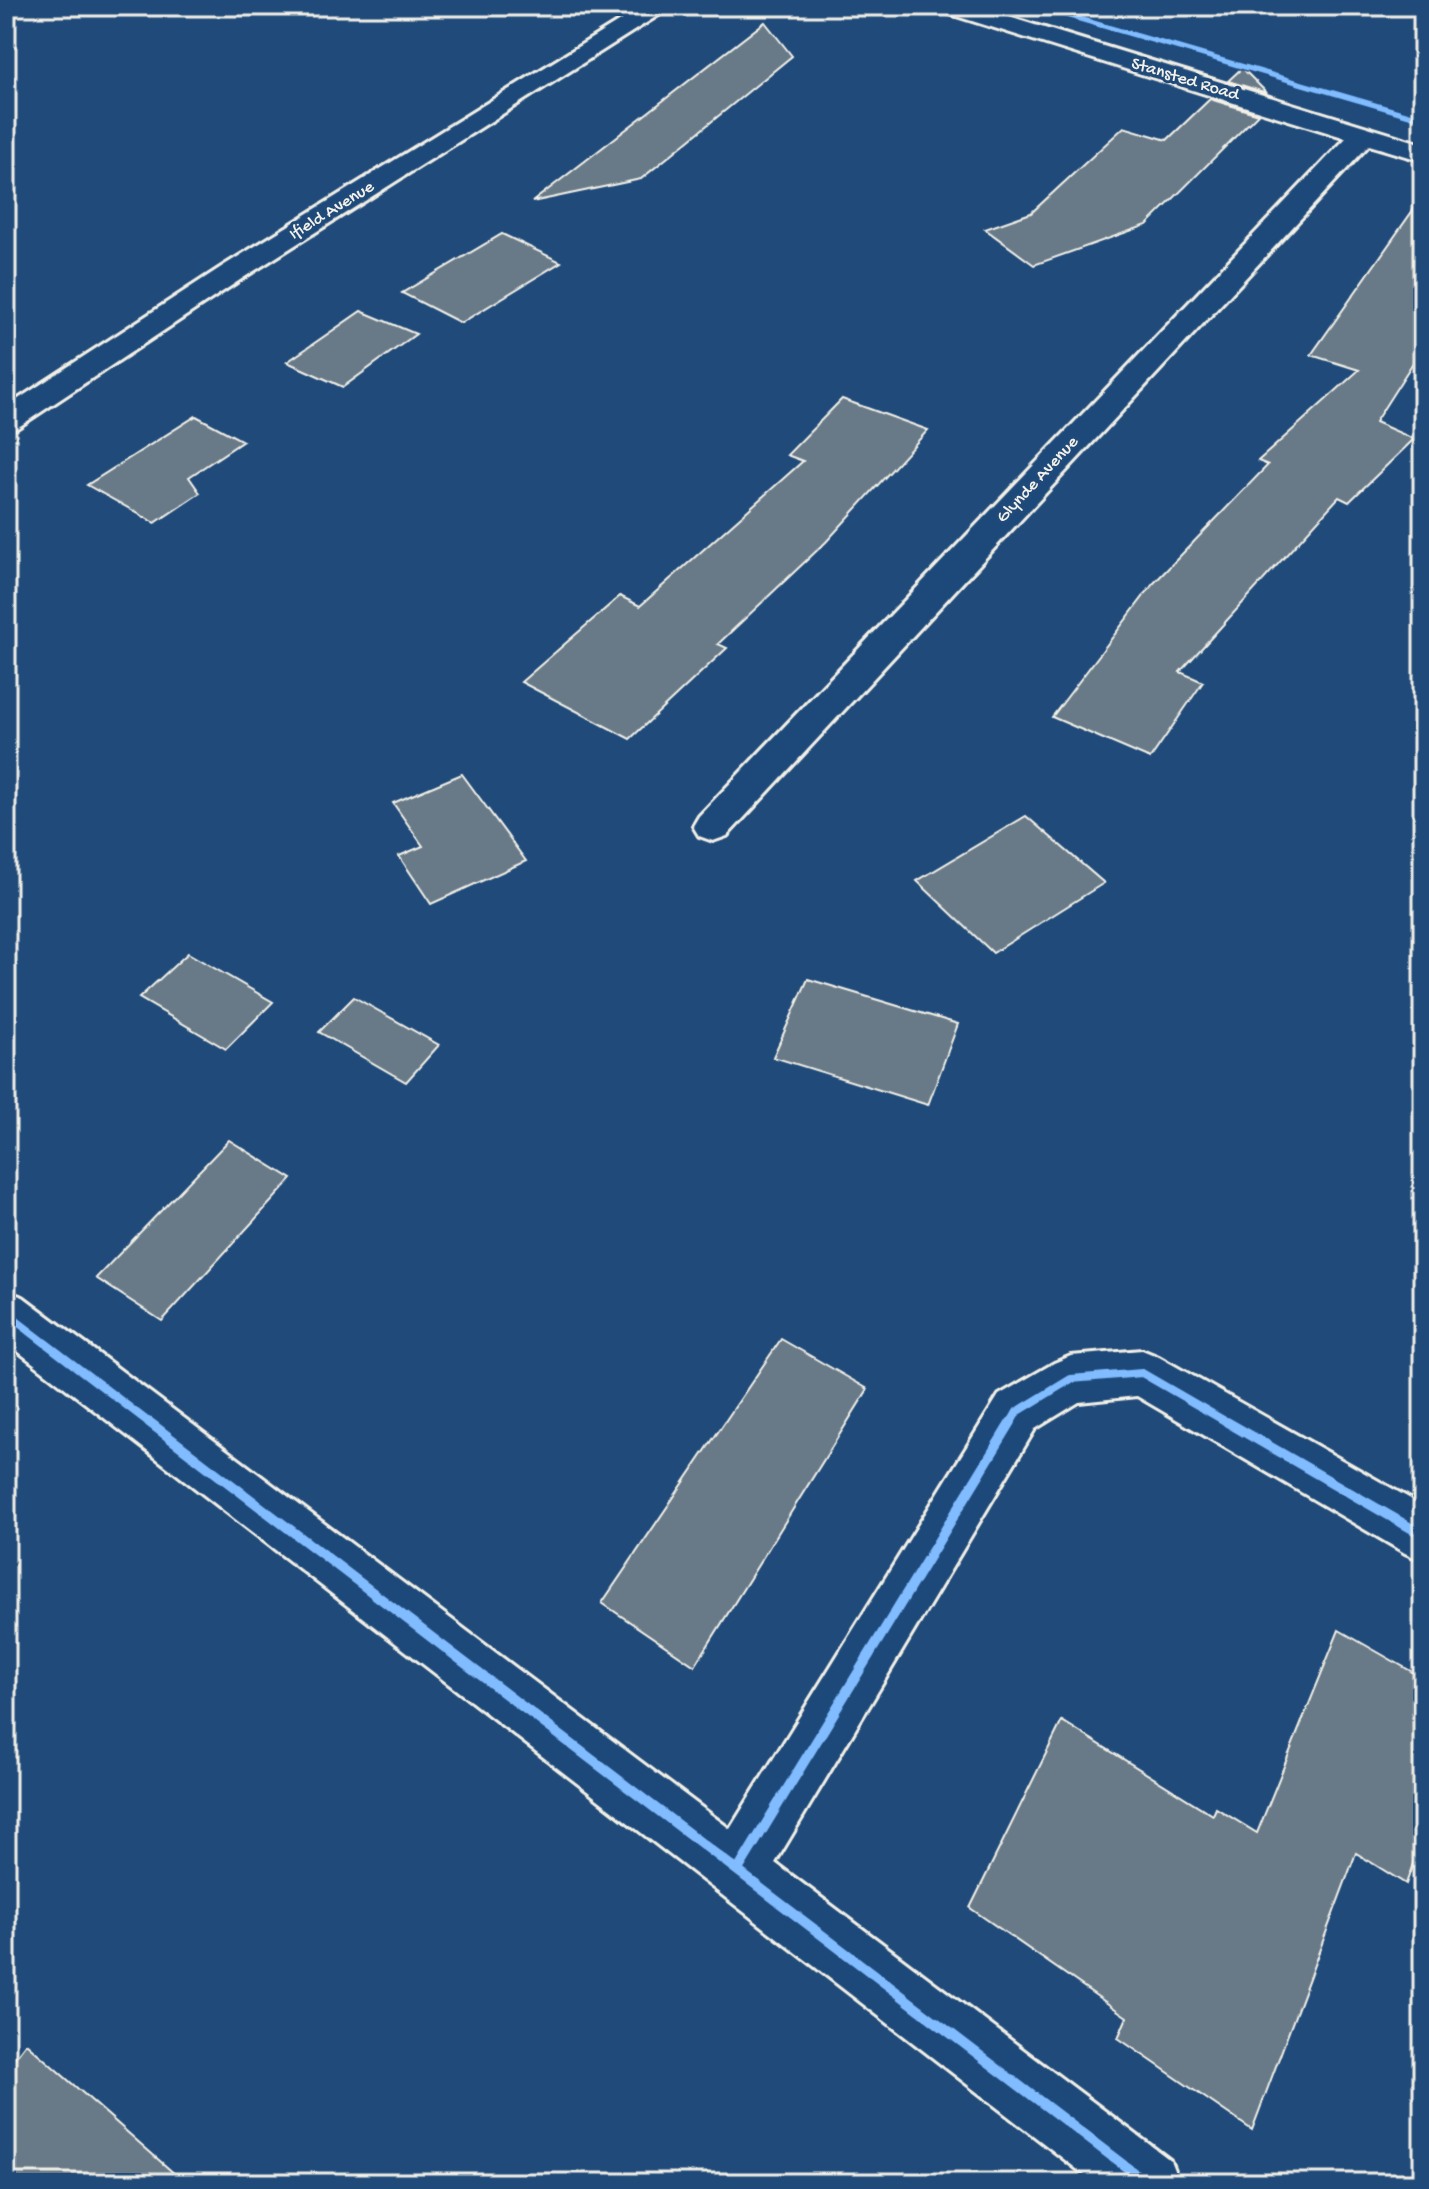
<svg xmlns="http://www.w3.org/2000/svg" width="1429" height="2189" font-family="'Gochi Hand',sans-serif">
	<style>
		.building { fill: #687a88; stroke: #f4f1e8; stroke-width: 2 }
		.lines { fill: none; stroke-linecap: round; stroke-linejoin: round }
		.minor-casing { stroke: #f4f1e8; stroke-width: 6 }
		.minor { fill: #1f4a7a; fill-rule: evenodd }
		.cycleway-far2-casing { stroke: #1f4a7a; stroke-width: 8 }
		.cycleway-far1-casing { stroke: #1f4a7a; stroke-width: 13 }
		.cycleway-casing { stroke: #1f4a7a; stroke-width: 15 }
		.cycleway-far2 { stroke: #80bcff; stroke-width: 5 }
		.cycleway-far1 { stroke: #80bcff; stroke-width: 8 }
		.cycleway { stroke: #80bcff; stroke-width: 10 }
		.labels { text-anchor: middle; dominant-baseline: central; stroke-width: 6; stroke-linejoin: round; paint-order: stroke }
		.far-street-label { font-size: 18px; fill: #f4f1e8; stroke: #1f4a7a }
	</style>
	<rect width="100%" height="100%" fill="#1f4a7a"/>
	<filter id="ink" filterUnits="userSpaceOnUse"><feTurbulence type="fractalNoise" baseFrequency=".0125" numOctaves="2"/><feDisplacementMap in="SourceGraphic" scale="16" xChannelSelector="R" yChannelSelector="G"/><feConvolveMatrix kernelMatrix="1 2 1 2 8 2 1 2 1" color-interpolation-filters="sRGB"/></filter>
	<g filter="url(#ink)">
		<path class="building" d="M 765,22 L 792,56 L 641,179 L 532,202 Z
			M 1242,68 L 1267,93 L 1228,81 Z
			M 1210,99 L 1258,114 L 1147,225 L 1034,265 L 985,229 L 1031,213 L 1124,127 L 1167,140 Z
			M 1423,196 L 1423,347 L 1375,422 L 1414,439 L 1349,502 L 1339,497 L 1180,672 L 1203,682 L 1150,759 L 1052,717 L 1153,584 L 1268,465 L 1258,461 L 1359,370 L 1311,355 Z
			M 502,234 L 561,262 L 461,323 L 402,293 Z
			M 361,311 L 416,334 L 343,387 L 287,362 Z
			M 842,399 L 928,430 L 826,542 L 718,644 L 727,648 L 630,739 L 521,682 L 620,596 L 640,606 L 803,461 L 787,455 Z
			M 196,416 L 243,441 L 189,477 L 200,493 L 155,523 L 87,485 Z
			M 462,774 L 526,861 L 431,904 L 399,856 L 423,846 L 393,803 Z
			M 1026,816 L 1104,883 L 993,953 L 917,881 Z
			M 188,953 L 273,1002 L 226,1049 L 139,998 Z
			M 808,979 L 958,1024 L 928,1105 L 773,1057 Z
			M 354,997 L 439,1045 L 406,1082 L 319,1032 Z
			M 229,1140 L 292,1179 L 162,1321 L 96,1278 Z
			M 781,1339 L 868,1389 L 695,1666 L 602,1603 Z
			M 1339,1630 L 1423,1678 L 1423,1835 L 1406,1884 L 1356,1853 L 1252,2130 L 1118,2038 L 1127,2017 L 970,1908 L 1062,1721 L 1213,1815 L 1216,1808 L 1257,1833 Z
			M 26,2043 L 185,2183 L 6,2183 L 6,2069 Z"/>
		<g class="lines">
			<defs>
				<path id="minor" d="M 644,6 L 673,6 L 243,278 L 17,428 L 6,430 L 6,407 L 223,266 Z
					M 936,6 L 973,6 L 1423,144 L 1423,161 L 1369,145 L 727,836 L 713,841 L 699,836 L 693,826 L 699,816 L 1346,138 L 940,11 Z
					M 6,1291 L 23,1297 L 730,1829 L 999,1395 L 1054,1363 L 1071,1356 L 1142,1350 L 1159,1357 L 1423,1506 L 1423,1561 L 1405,1553 L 1137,1396 L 1079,1402 L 1035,1429 L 775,1863 L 1170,2160 L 1179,2183 L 1095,2183 L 6,1342 Z"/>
			</defs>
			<use href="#minor" class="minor-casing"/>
			<use href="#minor" class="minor"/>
			<defs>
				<path id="cycleway-far2" d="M 1035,6 L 1423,119"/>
				<path id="cycleway-far1" d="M 6,1313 L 151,1424
					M 1010,1424 L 1017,1412 L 1071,1379 L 1142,1373 L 1230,1424"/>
				<path id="cycleway" d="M 149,1422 L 1147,2183
					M 1227,1422 L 1423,1535
					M 738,1870 L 1011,1422"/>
			</defs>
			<use href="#cycleway-far2" class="cycleway-far2-casing"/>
			<use href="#cycleway-far1" class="cycleway-far1-casing"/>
			<use href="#cycleway" class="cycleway-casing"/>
			<use href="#cycleway-far2" class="cycleway-far2"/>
			<use href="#cycleway-far1" class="cycleway-far1"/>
			<use href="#cycleway" class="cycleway"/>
		</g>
	</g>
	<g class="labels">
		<g class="far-street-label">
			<text transform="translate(1185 80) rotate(17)">Stansted Road</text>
			<text transform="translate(332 211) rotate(-32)">Ifield Avenue</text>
			<text transform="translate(1038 480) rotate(-47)">Glynde Avenue</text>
		</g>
	</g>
	<rect width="1429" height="2189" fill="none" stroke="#1f4a7a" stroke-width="32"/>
	<rect x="16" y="16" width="1397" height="2157" fill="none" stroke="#f4f1e8" stroke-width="3" filter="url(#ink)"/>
</svg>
